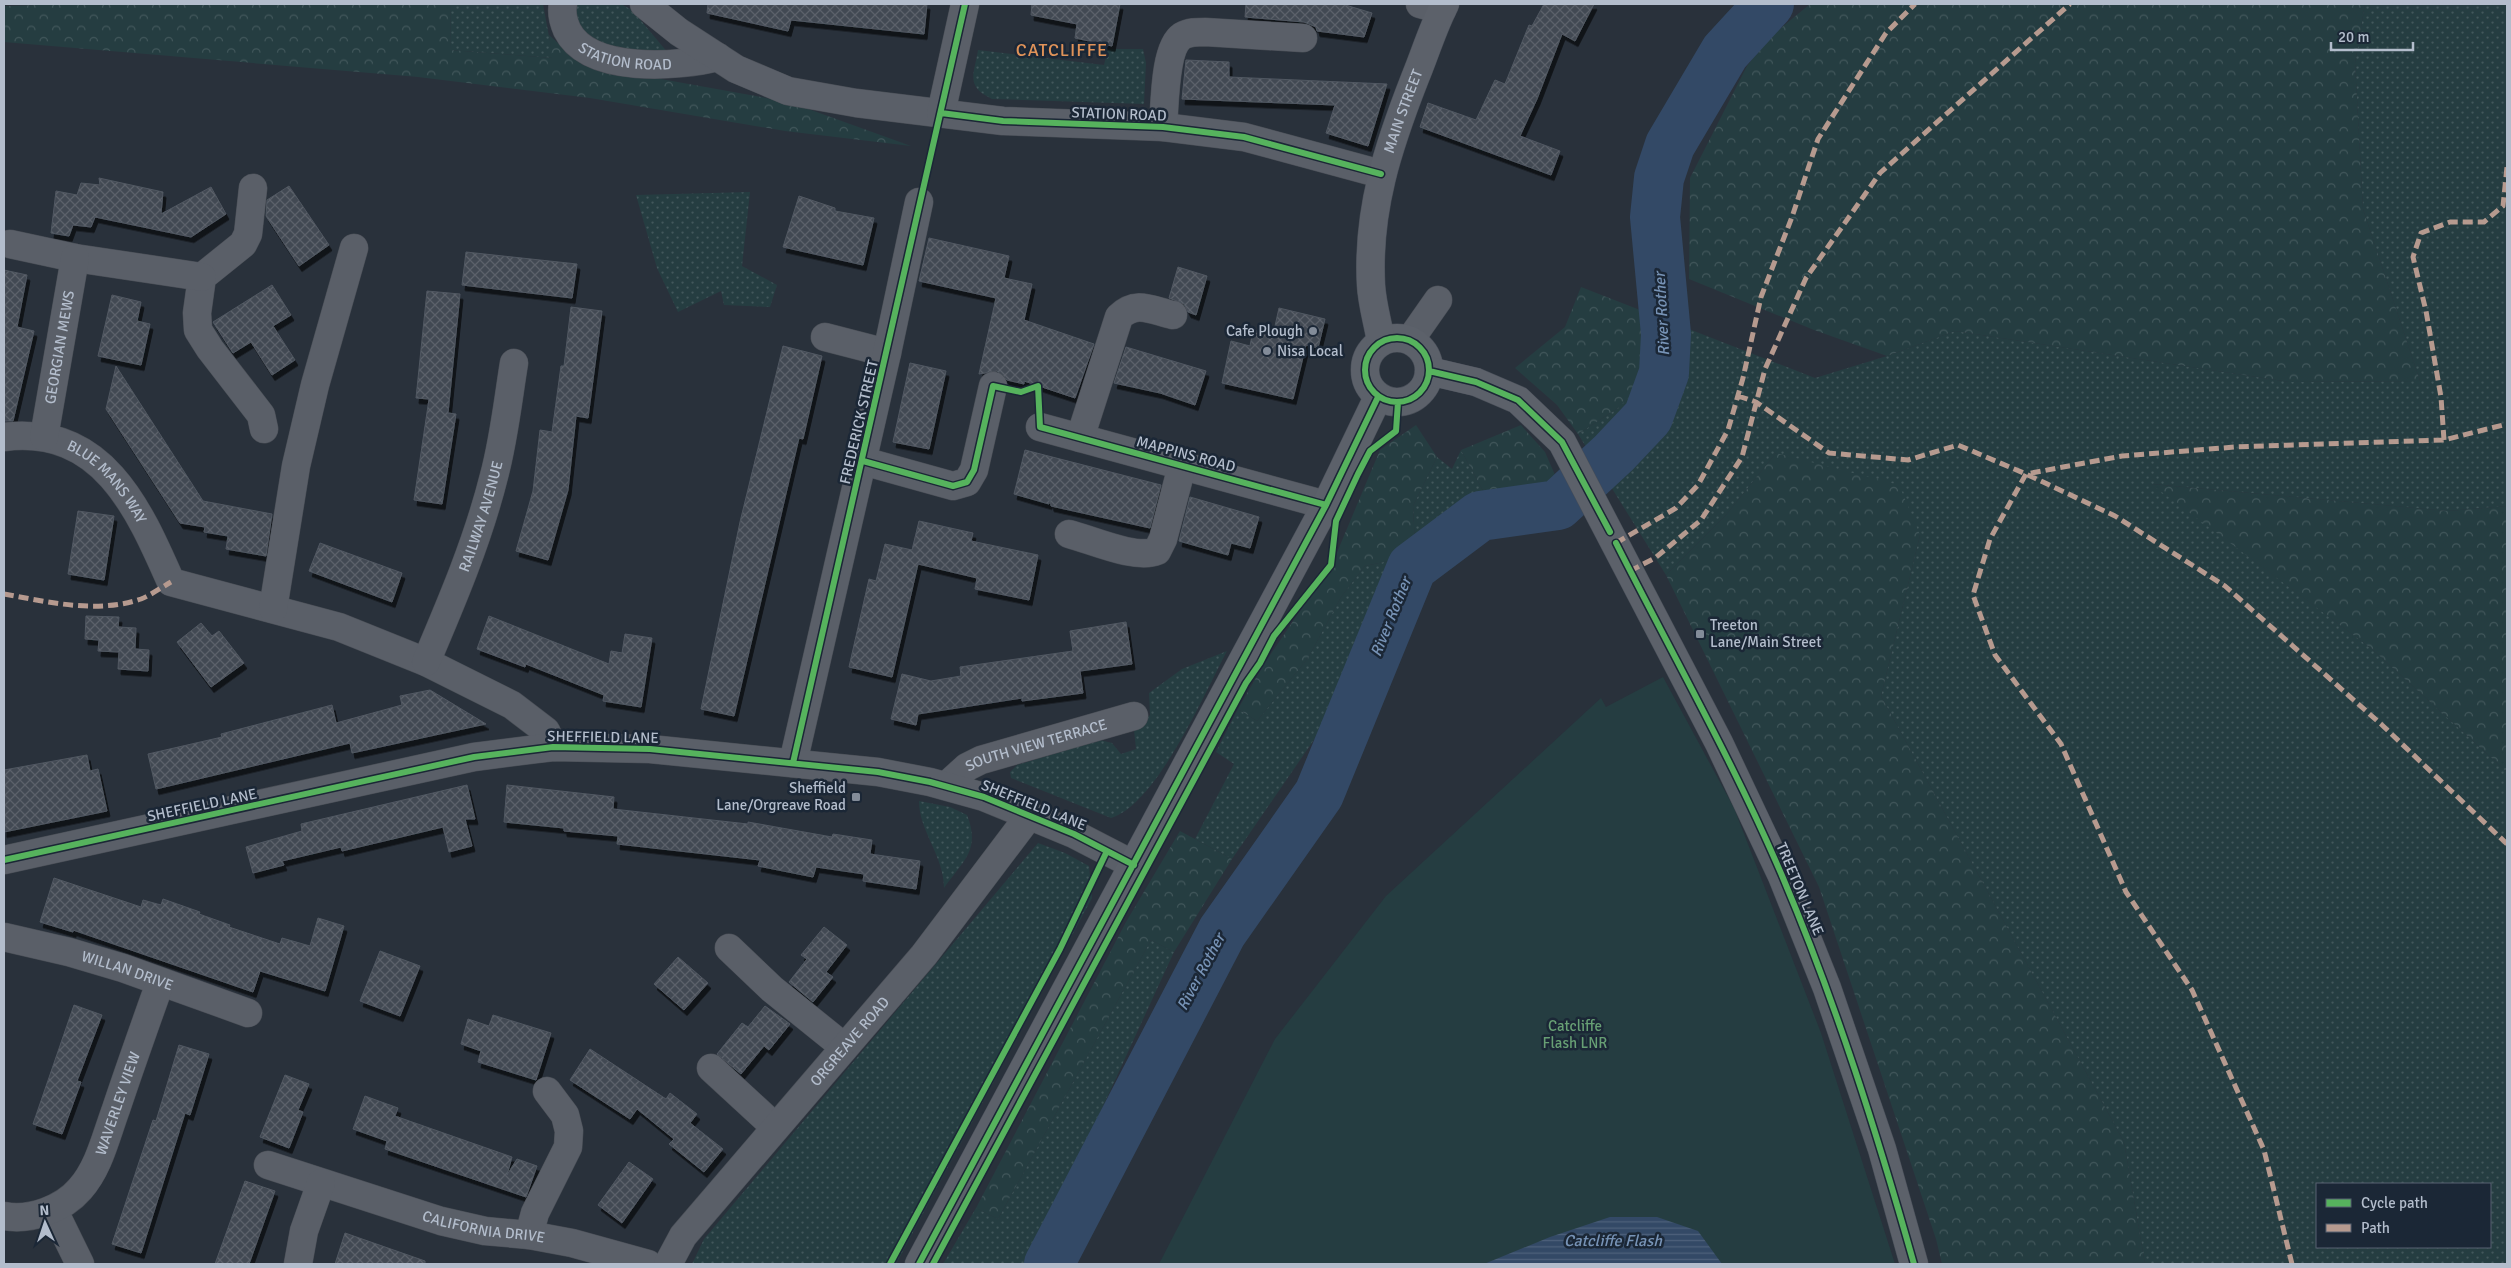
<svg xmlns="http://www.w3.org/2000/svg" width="2511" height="1268" font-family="Signika,sans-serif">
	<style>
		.grass { fill: url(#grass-dots); fill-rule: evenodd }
		.forest { fill: url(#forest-crowns) }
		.green { fill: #253d41 }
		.water { fill: url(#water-rules) }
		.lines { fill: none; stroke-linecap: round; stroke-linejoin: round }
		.river { stroke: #334966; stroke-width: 50 }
		.building { fill: url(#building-cross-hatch); stroke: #515862; filter: url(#shadow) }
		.minor-casing { stroke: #484d55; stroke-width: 29 }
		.major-casing { stroke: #474d57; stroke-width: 29 }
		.minor { stroke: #5a5f68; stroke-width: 28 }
		.major { stroke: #5c616a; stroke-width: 28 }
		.quiet { stroke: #b69a8f; stroke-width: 5; stroke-dasharray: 10 5; stroke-linecap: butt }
		.cycleway-casing { stroke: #1b2736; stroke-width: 9 }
		.cycleway { stroke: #56b35d; stroke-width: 6 }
		.poi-dot { fill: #838c99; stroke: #1b2736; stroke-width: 2 }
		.labels { text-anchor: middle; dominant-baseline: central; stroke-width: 5; stroke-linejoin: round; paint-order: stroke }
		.street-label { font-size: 15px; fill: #b3bdcc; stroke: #1b2736 }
		.poi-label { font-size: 15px; fill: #b3bdcc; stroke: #1b2736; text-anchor: end }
		.park-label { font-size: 15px; fill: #679f74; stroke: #1b2736 }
		.water-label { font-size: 16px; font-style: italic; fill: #7793b6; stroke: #1b2736 }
		.quarter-label { font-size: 18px; letter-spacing: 1px; fill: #e09359; stroke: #1b2736 }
	</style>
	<defs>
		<pattern id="grass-dots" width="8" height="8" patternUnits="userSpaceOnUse" patternTransform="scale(1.25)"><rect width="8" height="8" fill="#253d41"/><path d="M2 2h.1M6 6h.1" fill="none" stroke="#42575b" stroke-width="1.8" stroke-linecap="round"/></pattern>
		<pattern id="forest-crowns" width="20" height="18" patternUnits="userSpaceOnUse" patternTransform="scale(1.25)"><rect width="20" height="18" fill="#253d41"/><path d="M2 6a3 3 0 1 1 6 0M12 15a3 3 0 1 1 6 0" fill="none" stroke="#42575b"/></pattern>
		<pattern id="water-rules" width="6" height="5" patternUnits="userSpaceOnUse" patternTransform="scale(1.25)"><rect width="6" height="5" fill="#334966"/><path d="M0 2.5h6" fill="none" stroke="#4e617b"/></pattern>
		<pattern id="building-cross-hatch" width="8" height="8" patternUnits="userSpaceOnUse" patternTransform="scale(1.25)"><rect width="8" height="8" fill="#424952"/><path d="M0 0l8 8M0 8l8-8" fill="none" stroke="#5b616a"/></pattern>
		<filter id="shadow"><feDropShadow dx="3" dy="5.5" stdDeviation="0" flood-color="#0009"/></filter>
	</defs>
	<rect width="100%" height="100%" fill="#29313b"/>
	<path class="grass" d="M 451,4 L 543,4 L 553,58 L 450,50 Z
		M 575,4 L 621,4 L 632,10 L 669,54 L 638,56 L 582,37 L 571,18 Z
		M 2365,4 L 2507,4 L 2507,506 L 2448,511 L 2152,484 L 2372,649 L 2507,772 L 2507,1264 L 2145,1264 L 2124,1142 L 1881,696 L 1920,535 L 1776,453 L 1726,515 L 1666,575 L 1578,434 L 1618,408 L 1659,353 L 1658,317 L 1815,378 L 1887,356 L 1955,331 L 2289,382 L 2420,381 L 2363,209 L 2355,63 ZM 2317,1184 L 2490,1184 L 2490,1247 L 2317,1247 Z
		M 1108,49 L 1143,49 L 1146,63 L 1144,104 L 992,99 C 965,86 974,75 978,50 L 1104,65 Z
		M 750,192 L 742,266 L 777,285 L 770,307 L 724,305 L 721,291 L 678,312 L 657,268 L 636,195 Z
		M 1461,450 L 1487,498 L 1460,510 L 1415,546 L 1413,506 L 1437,457 L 1452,469 Z
		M 1402,558 L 1320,731 L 1232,859 L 1195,839 L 1234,764 L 1216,752 L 1238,709 L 1257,721 L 1308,658 L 1341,597 L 1365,566 Z
		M 1227,651 C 1204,694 1157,804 1111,818 L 1011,778 L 1010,772 L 1017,765 L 1100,740 L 1112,743 L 1121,754 L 1136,749 L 1134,730 L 1150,715 L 1149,693 L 1182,669 Z
		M 919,801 L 950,807 L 967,815 C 981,850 963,861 944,888 C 944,856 919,831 919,801 Z
		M 1038,843 L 1065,853 L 1089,866 L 1092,898 L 896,1264 L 692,1264 L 704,1239 Z
		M 1151,940 L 1174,952 L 1070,1178 L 1025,1264 L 943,1264 L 976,1208 L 998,1219 Z"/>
	<path class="forest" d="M 73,4 L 451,4 L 450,50 L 552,58 L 549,35 L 583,65 L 789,102 L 911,146 L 785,131 L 590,98 L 418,77 L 4,42 L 4,6 Z
		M 1810,4 L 2365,4 L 2355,63 L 2363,209 L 2420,381 L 2289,382 L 1955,331 L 1887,356 L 1814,330 L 1689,279 L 1690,178 L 1747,66 L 1770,37 Z
		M 1581,287 L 1658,317 L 1659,353 L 1643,384 L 1618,408 L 1578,434 L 1557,405 L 1515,368 L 1565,327 Z
		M 1416,425 L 1437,457 L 1413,506 L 1415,546 L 1402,558 L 1365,566 L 1341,597 L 1308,658 L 1257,721 L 1238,709 L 1264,664 L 1333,562 L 1380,450 Z
		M 1521,425 L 1545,452 L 1558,482 L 1487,498 L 1461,450 Z
		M 1776,453 L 1899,485 L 1920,535 L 1881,696 L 2124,1142 L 2145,1264 L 1942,1264 L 1936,1239 L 1819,887 L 1666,575 L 1726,515 Z
		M 2151,484 L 2448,511 L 2507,506 L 2507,772 L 2372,649 Z
		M 1180,831 L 1232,859 L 1174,952 L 1151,940 L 998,1219 L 976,1208 L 1126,922 Z"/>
	<path class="green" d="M 1663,677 L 1734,808 L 1821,1033 L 1895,1264 L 1159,1264 L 1275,1039 L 1386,896 L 1601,698 L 1606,707 Z"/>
	<path class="water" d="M 1610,1217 L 1657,1217 L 1698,1231 L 1722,1264 L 1484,1264 L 1550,1237 Z"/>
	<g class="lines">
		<path class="river" d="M 1049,1264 L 1222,932 L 1319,794 L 1412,567 L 1480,516 L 1558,505 L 1614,453 L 1648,417 L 1664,373 L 1666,334 L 1655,217 L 1659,178 L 1670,145 L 1725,52 L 1769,4"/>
	</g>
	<path class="building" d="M 708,4 L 927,4 L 924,34 L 791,20 L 788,31 L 707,13 Z
		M 1032,4 L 1120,4 L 1112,46 L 1075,38 L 1077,24 L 1031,15 Z
		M 1246,4 L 1342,4 L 1372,13 L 1364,37 L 1317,31 L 1316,27 L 1304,22 L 1245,17 Z
		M 1544,4 L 1594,4 L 1575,41 L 1562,34 L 1537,99 L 1520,136 L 1560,151 L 1551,175 L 1420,127 L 1428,103 L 1476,120 L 1495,80 L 1505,84 L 1529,25 L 1532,26 Z
		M 1186,60 L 1229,62 L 1229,77 L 1387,84 L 1368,146 L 1326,133 L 1335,105 L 1182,99 Z
		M 99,178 L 163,192 L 161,214 L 211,187 L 226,214 L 191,237 L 95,217 L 91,227 L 73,225 L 69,236 L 51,233 L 56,191 L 77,195 L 81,183 L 100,185 Z
		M 289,186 L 329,245 L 299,266 L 266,216 L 267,200 Z
		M 799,196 L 835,208 L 835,211 L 874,218 L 863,265 L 783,247 Z
		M 929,238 L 1009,256 L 1004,278 L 1032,284 L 1024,320 L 1094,344 L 1075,398 L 1024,381 L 1024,384 L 1007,380 L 997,371 L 979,374 L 996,298 L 919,281 Z
		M 466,252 L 577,264 L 572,298 L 462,285 Z
		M 1178,267 L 1207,276 L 1196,315 L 1188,312 L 1184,304 L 1169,298 Z
		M 4,270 L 27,275 L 17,327 L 34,331 L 13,421 L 4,421 Z
		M 272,285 L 291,315 L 273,326 L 295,360 L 272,375 L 251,342 L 233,353 L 213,322 Z
		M 427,291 L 460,294 L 448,413 L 456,414 L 442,504 L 414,500 L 429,399 L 416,398 Z
		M 112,295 L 141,302 L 137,321 L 150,324 L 141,365 L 98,356 Z
		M 571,307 L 602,311 L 588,418 L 576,416 L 568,490 L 548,560 L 516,551 L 533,491 L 540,430 L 552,432 L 561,366 L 564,366 Z
		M 1279,308 L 1325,319 L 1318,348 L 1306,345 L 1293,399 L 1222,383 L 1231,341 L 1250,346 L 1253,330 L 1273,335 Z
		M 783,346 L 822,356 L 803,439 L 799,438 L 734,716 L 701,709 L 740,522 Z
		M 1126,347 L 1206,371 L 1195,405 L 1160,393 L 1114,383 Z
		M 910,363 L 946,371 L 929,449 L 893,442 Z
		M 116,366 L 203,501 L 272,514 L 266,556 L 226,549 L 228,536 L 204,532 L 205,527 L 180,523 L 106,409 Z
		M 1025,450 L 1161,485 L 1150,528 L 1051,506 L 1050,496 L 1049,504 L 1014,494 Z
		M 1190,497 L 1259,517 L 1250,548 L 1231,543 L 1228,555 L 1179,541 Z
		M 78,511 L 114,516 L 104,580 L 68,574 Z
		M 919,521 L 973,533 L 971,541 L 1038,555 L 1029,600 L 975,589 L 977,578 L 918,564 L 892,677 L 849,667 L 869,579 L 876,581 L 885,544 L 912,550 Z
		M 320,543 L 402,573 L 392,602 L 309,571 Z
		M 86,616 L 119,617 L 118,627 L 136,628 L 135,649 L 149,650 L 148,671 L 118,669 L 119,652 L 98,651 L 99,640 L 85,639 Z
		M 489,616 L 609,664 L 611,651 L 622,653 L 625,634 L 652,638 L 641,707 L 603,701 L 604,695 L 526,664 L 525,667 L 477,649 Z
		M 1126,622 L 1132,664 L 1080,671 L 1083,693 L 1022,701 L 1022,698 L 918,714 L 916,725 L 891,719 L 902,674 L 931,681 L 961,676 L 960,667 L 1073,651 L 1070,631 Z
		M 201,623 L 212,636 L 219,631 L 244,663 L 211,687 L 177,642 Z
		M 430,690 L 486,724 L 352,753 L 350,743 L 156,789 L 148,754 L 222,737 L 221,734 L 332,705 L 336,723 L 402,705 L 400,696 Z
		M 87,755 L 90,771 L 98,769 L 107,811 L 4,832 L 4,770 Z
		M 467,785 L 475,819 L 465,819 L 472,846 L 449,852 L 443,827 L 342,851 L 341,847 L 282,861 L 284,865 L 253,873 L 246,847 L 302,831 L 301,824 Z
		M 507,785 L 614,797 L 613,809 L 748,824 L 748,822 L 832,837 L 833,834 L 872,840 L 870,854 L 920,861 L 916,889 L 863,881 L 864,874 L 816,867 L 813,877 L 758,866 L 760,860 L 617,844 L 618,836 L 564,831 L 564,828 L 504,822 Z
		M 54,878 L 141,907 L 143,900 L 161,905 L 163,899 L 200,912 L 199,914 L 230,925 L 229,927 L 280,944 L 282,938 L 310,946 L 318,918 L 344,926 L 325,991 L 260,971 L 253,992 L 73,930 L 73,932 L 40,922 Z
		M 824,927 L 847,945 L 826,972 L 833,977 L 813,1002 L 789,982 L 807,959 L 801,955 Z
		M 380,951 L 420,966 L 400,1016 L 360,1001 Z
		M 678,957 L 708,983 L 684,1010 L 654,984 Z
		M 74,1005 L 102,1015 L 77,1081 L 81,1082 L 62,1134 L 33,1124 Z
		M 765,1006 L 790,1024 L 769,1050 L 764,1046 L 741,1074 L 717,1054 L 742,1023 L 748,1027 Z
		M 493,1015 L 551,1033 L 536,1080 L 478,1062 L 481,1051 L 461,1044 L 468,1019 L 489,1026 Z
		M 179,1045 L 209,1054 L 190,1115 L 185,1113 L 141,1253 L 112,1244 L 153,1120 L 156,1121 Z
		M 590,1049 L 666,1099 L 670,1093 L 697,1114 L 690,1123 L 723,1149 L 704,1172 L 669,1144 L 674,1139 L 637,1109 L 630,1119 L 570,1080 Z
		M 285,1075 L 309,1084 L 298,1110 L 303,1112 L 289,1148 L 260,1137 Z
		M 365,1096 L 398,1108 L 395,1116 L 512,1157 L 507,1175 L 517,1159 L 537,1166 L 526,1197 L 385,1149 L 387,1141 L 353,1129 Z
		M 629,1162 L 653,1179 L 622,1223 L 598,1205 Z
		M 245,1181 L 275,1191 L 249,1264 L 215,1264 Z
		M 345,1233 L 425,1261 L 425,1264 L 335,1264 Z"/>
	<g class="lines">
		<defs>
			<g id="minor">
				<path id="s1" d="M 563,4 C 561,13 563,21 567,30 C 589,74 679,67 718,57"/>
				<path d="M 644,4 L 679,32 L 736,69 L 788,91 L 856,103 L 1003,121 L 1163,127 L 1244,137 L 1381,174"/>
				<path d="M 1420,4 L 1442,10"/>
				<path d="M 941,113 L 965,4"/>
				<path d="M 1163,127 C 1165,106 1164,48 1182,36 C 1189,32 1197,32 1205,32 L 1303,38"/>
				<path d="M 253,188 L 248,234 L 243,244 L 202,277 L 197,313 L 198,330 L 210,349 L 261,415 L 264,429"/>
				<path d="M 10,244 L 75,258 L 202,277"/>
				<path d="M 825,337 L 887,353"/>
				<path d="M 1410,340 L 1438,300"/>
				<path d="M 1040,427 L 1326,505"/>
				<path id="s2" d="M 4,437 C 102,425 138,507 171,582 L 339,627 L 426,662 L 512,705 L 546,731 L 553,747"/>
				<path id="s3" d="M 44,437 L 75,258"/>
				<path d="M 1080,438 L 1119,317 C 1136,300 1151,310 1173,315"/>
				<path d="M 863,461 L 953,486 L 967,482 L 974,470 L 993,386"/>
				<path d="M 1069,534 C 1092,540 1136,560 1157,551 L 1163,539 L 1182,466"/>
				<path d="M 273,609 L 296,466 L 315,385 L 354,248"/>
				<path id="s4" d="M 426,662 C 452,601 478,540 494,476 C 504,439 508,400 514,363"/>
				<path d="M 793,763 L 887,353 L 919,202"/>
				<path id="s5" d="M 946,786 L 967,767 L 981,760 L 1134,716"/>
				<path d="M 4,860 L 474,757 L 553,747 L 650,749 L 878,772 L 930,782 L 984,797 L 1074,834 L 1134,865"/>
				<path id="s6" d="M 4,937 L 69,952 L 123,968 L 248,1013"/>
				<path d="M 729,948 L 772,989 L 844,1047"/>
				<path d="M 711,1068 L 775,1127"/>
				<path id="s7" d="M 268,1165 L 441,1221 L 485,1231 L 529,1235 L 572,1243 L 648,1264"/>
				<path d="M 53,1209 L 80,1264"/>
				<path id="s8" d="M 4,1216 C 30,1221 63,1209 80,1189 C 99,1168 106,1136 116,1109 C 130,1067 145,1025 160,983"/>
				<path d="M 529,1235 L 535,1213 L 568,1147 L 569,1131 L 565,1115 L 547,1091"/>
				<path d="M 298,1264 L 304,1231 L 321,1183"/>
				<path id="s9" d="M 668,1264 L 683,1236 L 924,955 L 1029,816"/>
			</g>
			<g id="major">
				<circle cx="1397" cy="370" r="32"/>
				<path id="s10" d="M 1381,342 C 1378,323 1372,304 1371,285 C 1367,210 1388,147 1415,78 C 1425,54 1433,27 1445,4"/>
				<path d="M 1429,371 L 1476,382 L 1518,400 L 1562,442 L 1719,743 L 1782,876 L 1827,988 L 1882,1149 L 1914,1264"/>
				<path d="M 919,1264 L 1326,505 L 1378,397"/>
			</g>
		</defs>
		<use href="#minor" class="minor-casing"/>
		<use href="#major" class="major-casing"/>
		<use href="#minor" class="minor"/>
		<use href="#major" class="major"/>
		<path class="quiet" d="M 1738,396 L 1756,402 L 1829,453 L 1908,460 L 1958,445 L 2026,474 L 2115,516 L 2225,586 L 2382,725 L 2507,844
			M 2444,440 L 2441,397 L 2426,311 L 2413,257 L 2421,233 L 2450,222 L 2484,222 L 2503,206 L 2507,167
			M 1616,543 L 1676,508 L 1698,485 L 1728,430 L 1743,378 L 1761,297 L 1792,217 L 1818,139 L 1886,33 L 1915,4
			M 1630,571 L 1655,558 L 1701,520 L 1742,457 L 1765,369 L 1806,278 L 1880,173 L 2070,4
			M 4,594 C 48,602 97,614 141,599 C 151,595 162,587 171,582
			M 2292,1264 L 2264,1150 L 2192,990 L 2126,892 L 2061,744 L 1995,655 L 1973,595 L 1990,539 L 2026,474 L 2122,456 L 2235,447 L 2444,440 L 2507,424"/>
		<defs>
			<path id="cycleway" d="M 941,113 L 1003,121 L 1163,127 L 1244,137 L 1381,174
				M1365 370a32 32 0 1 1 64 0a32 32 0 1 1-64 0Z
				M 1429,371 L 1476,382 L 1518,400 L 1562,442 L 1610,532
				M 863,461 L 953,486 L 967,482 L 974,470 L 993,386 L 1021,392 L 1038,386 L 1040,427 L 1326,505
				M 1616,543 C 1672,654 1734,763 1783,878 C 1836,1003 1877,1133 1914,1264
				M 793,763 L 965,4
				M 4,860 L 474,757 L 553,747 L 650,749 L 878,772 L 930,782 L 984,797 L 1074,834 L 1134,865
				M 890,1264 L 1060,949 L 1107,851
				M 919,1264 L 1326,505 L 1378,397
				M 933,1264 L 1246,683 L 1260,663 L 1274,636 L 1331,565 L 1336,521 L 1358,474 L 1370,451 L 1396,431 L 1398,402"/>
		</defs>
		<use href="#cycleway" class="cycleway-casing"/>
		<use href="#cycleway" class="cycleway"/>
	</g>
	<g class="poi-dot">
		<circle cx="1313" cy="331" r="5"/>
		<circle cx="1267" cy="351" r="5"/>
		<rect x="1695" y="629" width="10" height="10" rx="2.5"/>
		<rect x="851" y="792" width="10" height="10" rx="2.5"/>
	</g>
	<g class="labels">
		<g class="street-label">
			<text stroke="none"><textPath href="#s1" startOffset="95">STATION ROAD</textPath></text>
			<text stroke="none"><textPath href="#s10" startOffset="236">MAIN STREET</textPath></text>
			<text transform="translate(1119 114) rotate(2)">STATION ROAD</text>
			<text stroke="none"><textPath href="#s3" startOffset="91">GEORGIAN MEWS</textPath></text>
			<text transform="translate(859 422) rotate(-77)">FREDERICK STREET</text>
			<text transform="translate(1186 454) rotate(15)">MAPPINS ROAD</text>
			<text stroke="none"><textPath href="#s2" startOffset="120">BLUE MANS WAY</textPath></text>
			<text stroke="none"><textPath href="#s4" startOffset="156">RAILWAY AVENUE</textPath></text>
			<text transform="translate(603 737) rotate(1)">SHEFFIELD LANE</text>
			<text stroke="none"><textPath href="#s5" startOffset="101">SOUTH VIEW TERRACE</textPath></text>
			<text transform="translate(202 805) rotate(-12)">SHEFFIELD LANE</text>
			<text transform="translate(1034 805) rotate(22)">SHEFFIELD LANE</text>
			<text transform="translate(1800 889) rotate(67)">TREETON LANE</text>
			<text stroke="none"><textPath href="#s6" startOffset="128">WILLAN DRIVE</textPath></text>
			<text stroke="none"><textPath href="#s9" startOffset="288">ORGREAVE ROAD</textPath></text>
			<text stroke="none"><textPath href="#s8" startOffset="178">WAVERLEY VIEW</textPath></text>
			<text stroke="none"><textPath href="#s7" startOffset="225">CALIFORNIA DRIVE</textPath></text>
		</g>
		<g class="poi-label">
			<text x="1303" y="331">Cafe Plough</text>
			<text x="1277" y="351" text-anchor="start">Nisa Local</text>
			<text x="1710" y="625" text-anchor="start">Treeton<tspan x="1710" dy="17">Lane/Main Street</tspan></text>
			<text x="846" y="788">Sheffield<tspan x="846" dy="17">Lane/Orgreave Road</tspan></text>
		</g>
		<g class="park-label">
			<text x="1575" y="1026">Catcliffe<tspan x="1575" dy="17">Flash LNR</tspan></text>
		</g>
		<g class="water-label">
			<text transform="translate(1662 314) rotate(-93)">River Rother</text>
			<text transform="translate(1391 617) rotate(-68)">River Rother</text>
			<text transform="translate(1201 972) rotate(-62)">River Rother</text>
			<text x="1613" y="1241">Catcliffe Flash</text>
		</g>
		<g class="quarter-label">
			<text x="1062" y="50">CATCLIFFE</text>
		</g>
	</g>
	<rect width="2511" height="1268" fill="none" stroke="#b3bdcc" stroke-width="10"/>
	<rect x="2316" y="1183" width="175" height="65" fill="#1b2736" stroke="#586372"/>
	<rect x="2326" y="1199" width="25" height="8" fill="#56b35d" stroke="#586372"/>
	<text x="2361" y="1208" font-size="15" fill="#b3bdcc">Cycle path</text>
	<rect x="2326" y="1224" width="25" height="8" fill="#b69a8f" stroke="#586372"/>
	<text x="2361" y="1233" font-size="15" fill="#b3bdcc">Path</text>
	<g transform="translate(45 1223) rotate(357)" stroke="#1b2736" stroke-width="4" paint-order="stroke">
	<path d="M0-4L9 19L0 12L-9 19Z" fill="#b3bdcc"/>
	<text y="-8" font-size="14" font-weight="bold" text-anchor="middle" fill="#b3bdcc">N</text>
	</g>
	<path d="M2331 42v8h82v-8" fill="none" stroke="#b3bdcc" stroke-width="2.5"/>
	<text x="2338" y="42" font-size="15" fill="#b3bdcc" stroke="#1b2736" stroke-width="4" paint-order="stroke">20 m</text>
</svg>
